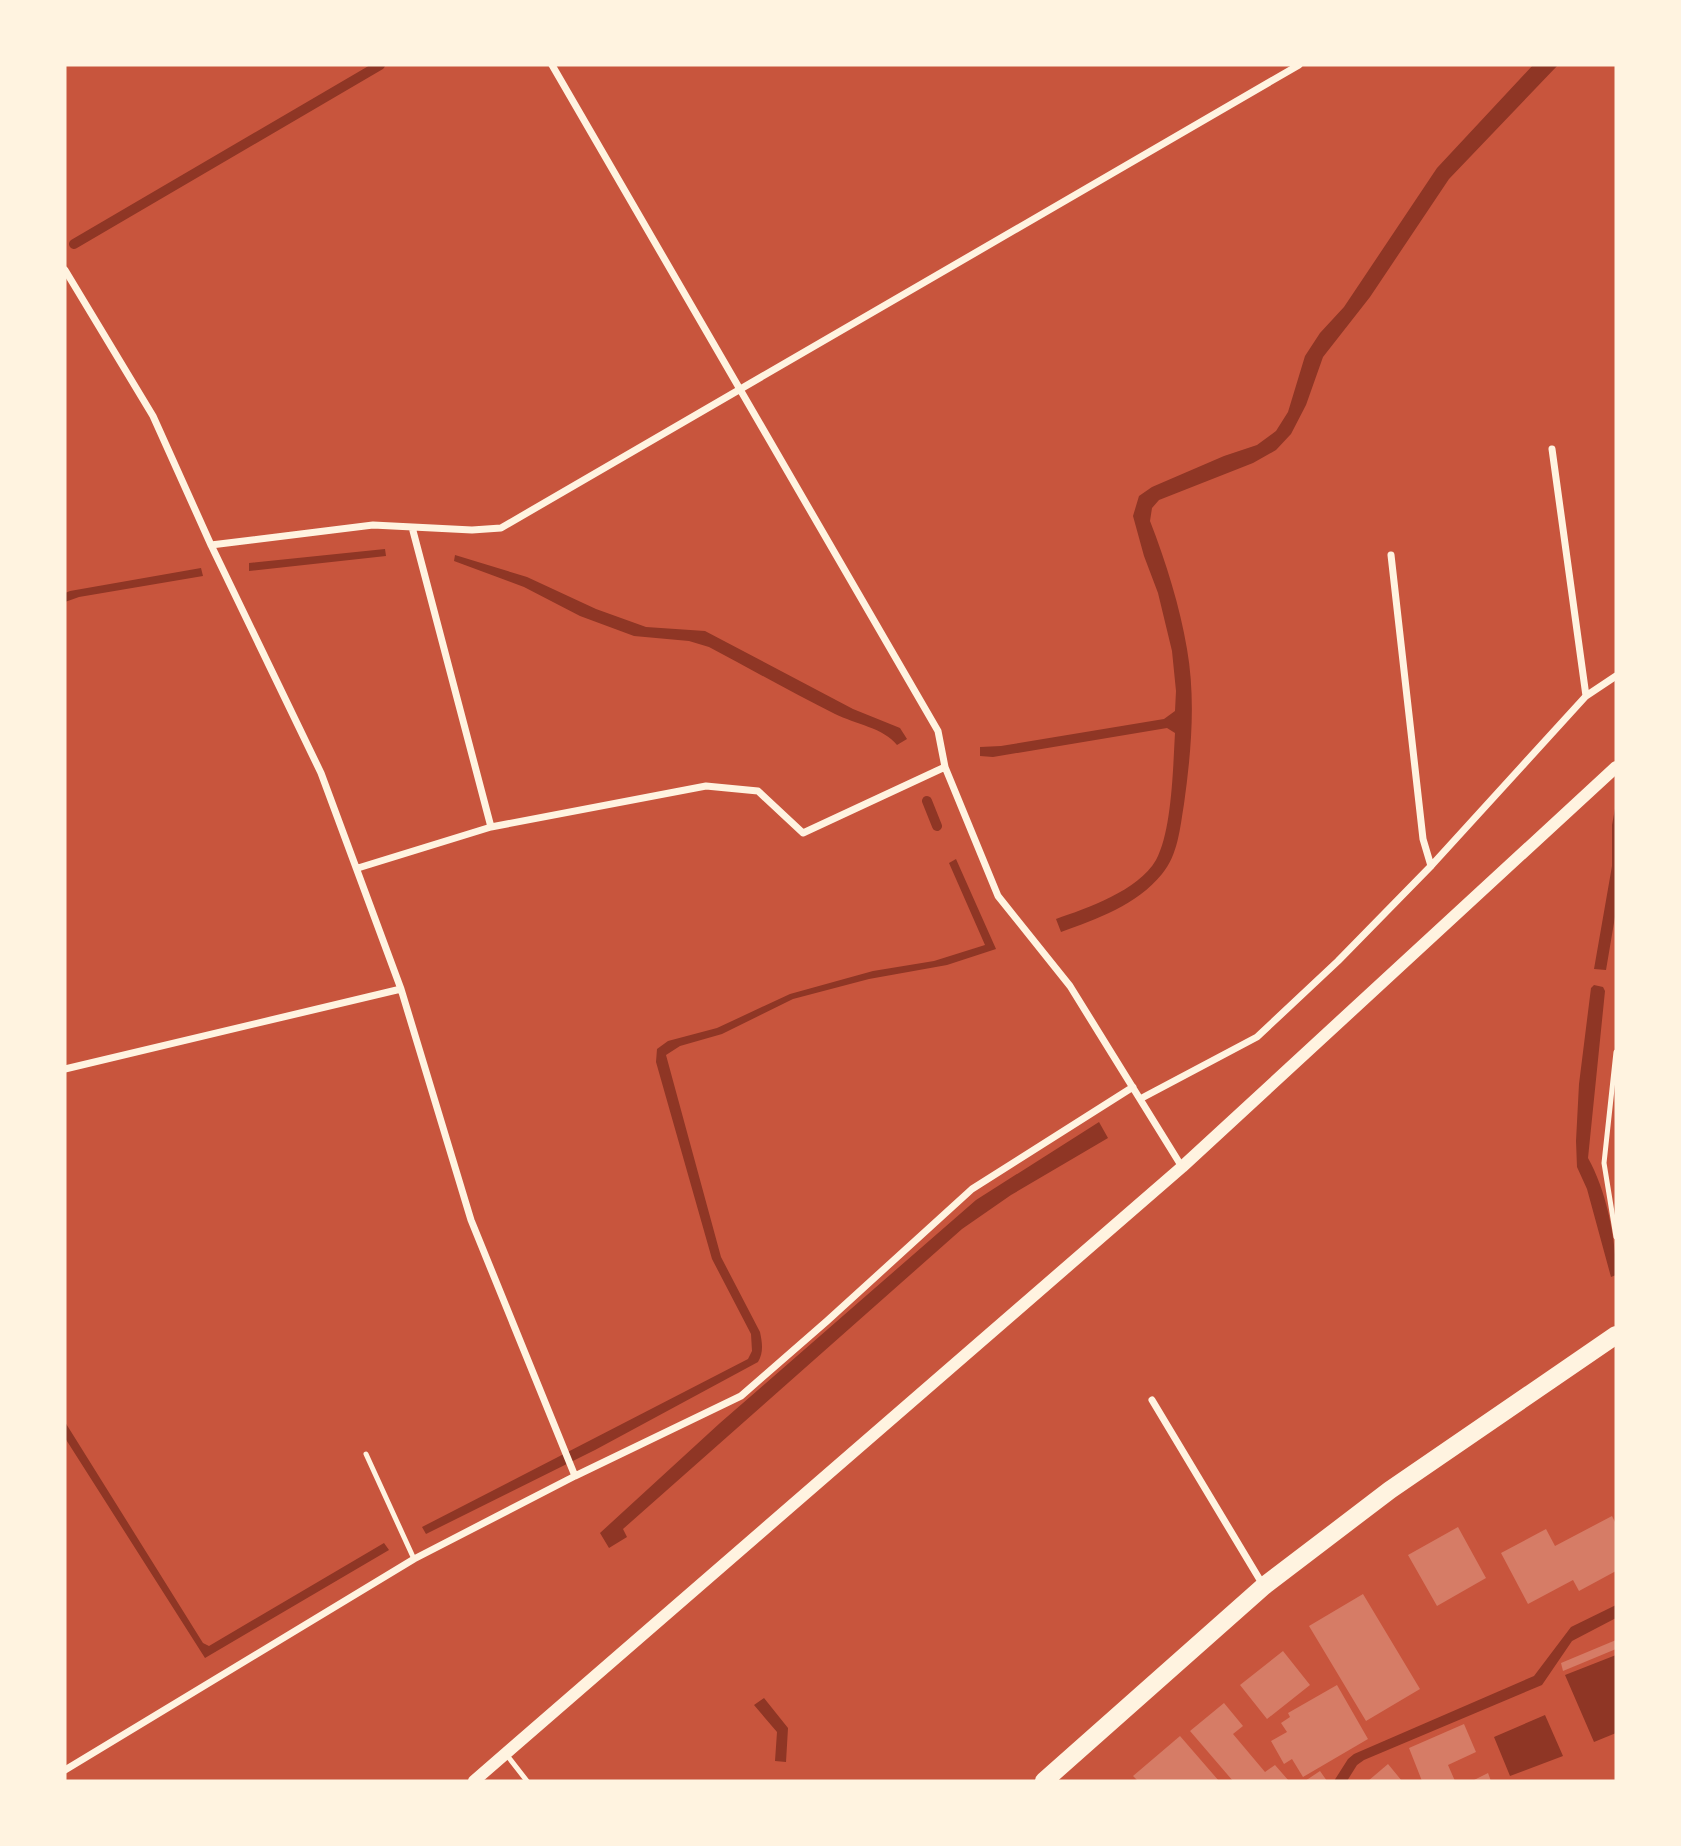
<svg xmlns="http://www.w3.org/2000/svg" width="1681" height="1846" font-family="'Alegreya Sans',sans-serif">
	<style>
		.water { fill: #8f3625 }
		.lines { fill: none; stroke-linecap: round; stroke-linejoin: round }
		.stream { stroke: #8f3625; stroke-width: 10 }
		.building { fill: #d67c66 }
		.service { stroke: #fff3e0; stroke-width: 5 }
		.minor { stroke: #fff3e0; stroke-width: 7 }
		.tertiary { stroke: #fff3e0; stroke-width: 12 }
		.primary { stroke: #fff3e0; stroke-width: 18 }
	</style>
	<rect width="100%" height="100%" fill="#c8553d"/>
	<path class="water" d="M 1533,65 L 1558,65 L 1449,179 L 1370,297 L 1323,357 L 1306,405 L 1291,434 L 1276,450 L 1253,463 L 1159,500 L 1152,508 L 1150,521 C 1166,562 1180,607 1187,649 C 1196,700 1191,754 1184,804 C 1180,828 1178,855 1162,874 C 1137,905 1097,919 1061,932 L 1056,919 C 1087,908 1138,891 1156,860 C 1172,831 1173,767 1175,733 L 1167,728 L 993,757 L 980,756 L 980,747 L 1001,746 L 1164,719 L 1175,711 L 1176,691 L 1172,651 L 1158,593 L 1144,556 L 1133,516 L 1139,496 L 1152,487 L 1224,456 L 1257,445 L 1276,431 L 1288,412 L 1305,356 L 1320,333 L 1344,307 L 1437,168 Z
		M 385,549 L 386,556 L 249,571 L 249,563 Z
		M 455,555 L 527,577 L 596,609 L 646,627 L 705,631 L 853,709 L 900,728 L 907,739 L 897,745 C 884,728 855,724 835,714 C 792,693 751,669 709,647 L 689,641 L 634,636 L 580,616 L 524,587 L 454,561 Z
		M 201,568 L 203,576 L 79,597 L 65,602 L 65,593 L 70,591 Z
		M 1616,803 L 1616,911 L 1606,970 L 1594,969 L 1612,866 L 1612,825 Z
		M 956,859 L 996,949 L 947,965 L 869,979 L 793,999 L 722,1034 L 680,1046 L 666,1055 L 721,1257 L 760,1332 C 762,1342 764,1352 758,1362 L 595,1450 L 426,1534 L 422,1527 L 748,1359 L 752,1351 L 751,1334 L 712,1259 L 656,1062 L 657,1049 L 668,1041 L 717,1028 L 790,994 L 873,971 L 934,961 L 985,945 L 949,863 Z
		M 1594,985 L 1603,987 L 1605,991 L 1588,1158 C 1606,1190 1616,1238 1616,1275 L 1611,1277 L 1587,1189 L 1577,1167 L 1576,1141 L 1579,1084 L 1591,988 Z
		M 1099,1122 L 1108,1138 L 1011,1195 L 962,1229 L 623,1529 L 627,1537 L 609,1548 L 600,1533 L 720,1423 L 976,1200 Z
		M 65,1422 L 203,1643 L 209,1646 L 384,1543 L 389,1550 L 205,1658 L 65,1438 Z
		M 1616,1605 L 1616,1618 L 1572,1641 L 1542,1685 L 1364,1760 L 1357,1765 L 1347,1781 L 1334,1781 L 1348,1759 L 1354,1754 L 1534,1676 L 1571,1627 Z
		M 1616,1655 L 1616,1733 L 1594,1742 L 1565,1675 Z
		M 764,1698 L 788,1728 L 786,1762 L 775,1761 L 777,1732 L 754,1705 Z
		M 1545,1715 L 1563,1756 L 1510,1776 L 1494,1737 Z"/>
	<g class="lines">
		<path class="stream" d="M 74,244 L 380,65
			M 927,801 L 937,826"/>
	</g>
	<path class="building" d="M 1612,1516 L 1616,1524 L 1616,1571 L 1579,1591 L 1573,1580 L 1528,1604 L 1501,1553 L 1546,1529 L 1555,1546 Z
		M 1458,1527 L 1486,1578 L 1437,1606 L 1408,1555 Z
		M 1363,1594 L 1420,1689 L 1366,1721 L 1309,1626 Z
		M 1616,1640 L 1616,1649 L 1563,1671 L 1561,1663 Z
		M 1283,1651 L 1310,1685 L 1267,1719 L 1240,1685 Z
		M 1337,1685 L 1368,1739 L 1303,1777 L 1292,1759 L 1284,1764 L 1271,1741 L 1287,1732 L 1281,1723 L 1290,1717 L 1288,1713 Z
		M 1224,1703 L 1243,1726 L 1233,1734 L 1265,1772 L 1275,1765 L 1289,1781 L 1233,1781 L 1190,1731 Z
		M 1464,1724 L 1476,1752 L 1448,1765 L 1455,1781 L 1422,1781 L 1409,1748 Z
		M 1180,1736 L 1219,1781 L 1138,1781 L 1133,1776 Z
		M 1388,1764 L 1402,1781 L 1368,1781 Z
		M 1320,1771 L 1327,1781 L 1305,1781 Z
		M 1488,1773 L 1491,1781 L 1472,1781 Z"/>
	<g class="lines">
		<path class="service" d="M 1616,1052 L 1604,1163 L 1616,1237
			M 366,1454 L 414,1559
			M 506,1754 L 527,1781"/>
		<path class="minor" d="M 552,65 L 938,731 L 945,767 L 998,896 L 1070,986 L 1182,1167
			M 65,270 L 153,416 L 211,545 L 321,773 L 401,989 L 471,1220 L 575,1476
			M 1552,449 L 1586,696
			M 412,527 L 491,827
			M 211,545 L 373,525 L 472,530 L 501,528 L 1299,65
			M 1391,555 L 1423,839 L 1431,866
			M 358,868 L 491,827 L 706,786 L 758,791 L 803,833 L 945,767
			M 65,1069 L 401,989
			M 1140,1099 L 1257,1037 L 1338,961 L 1431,866 L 1586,696 L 1616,676
			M 1152,1400 L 1263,1585
			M 65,1770 L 414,1559 L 575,1476 L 741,1396 L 827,1321 L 972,1189 L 1133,1087"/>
		<path class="tertiary" d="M 474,1781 L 1182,1167 L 1616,767"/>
		<path class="primary" d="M 1044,1781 L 1264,1586 L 1390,1490 L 1616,1335"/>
	</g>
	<rect width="1681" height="1846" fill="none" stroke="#fff3e0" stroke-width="133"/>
</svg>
